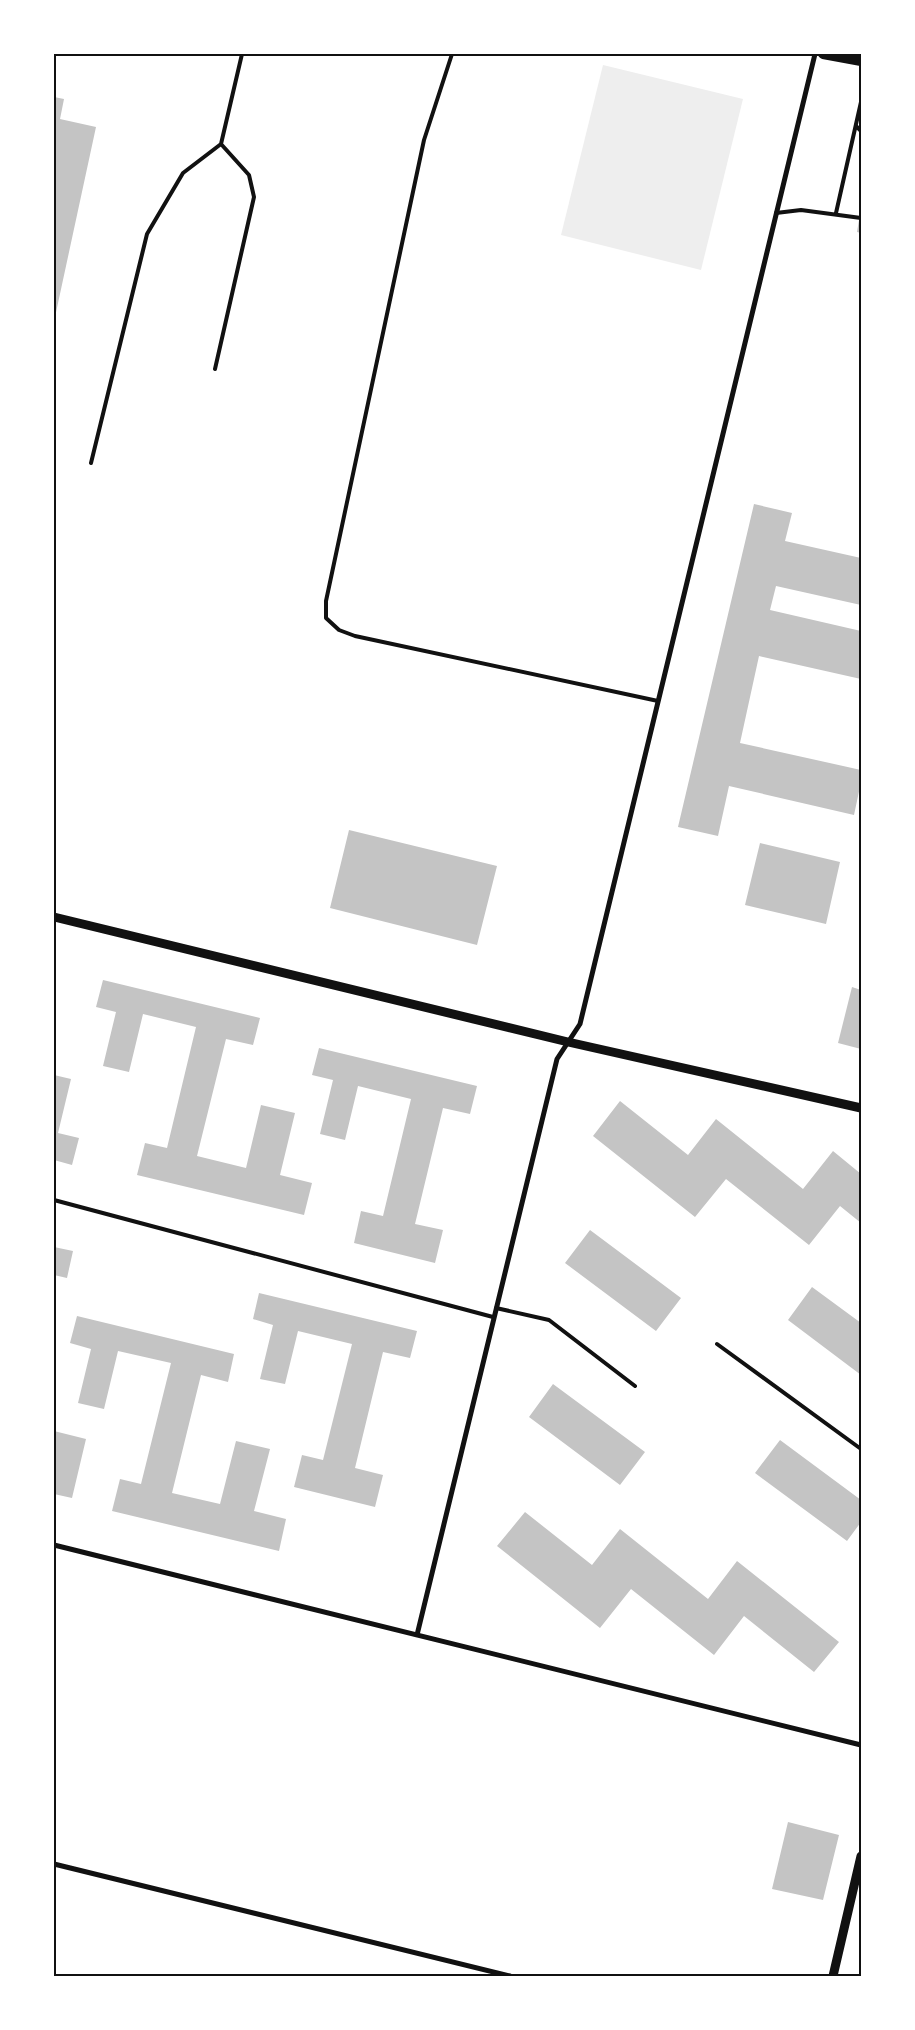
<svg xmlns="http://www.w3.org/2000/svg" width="915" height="2030" font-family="'Sofia Sans Condensed',sans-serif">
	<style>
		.green { fill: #eee }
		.building { fill: #c4c4c4 }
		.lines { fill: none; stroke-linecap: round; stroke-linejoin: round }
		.service { stroke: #111; stroke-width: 4 }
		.minor { stroke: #111; stroke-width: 5 }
		.tertiary { stroke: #111; stroke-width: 9 }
		.secondary { stroke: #111; stroke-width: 10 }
		.neatline { fill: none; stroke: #111; stroke-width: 2 }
	</style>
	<rect width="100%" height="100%" fill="#fff"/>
	<path class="green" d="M 603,65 L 743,99 L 701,270 L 561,235 Z"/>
	<path class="building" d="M 54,97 L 64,99 L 60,119 L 96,127 L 55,317 Z
		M 860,214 L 861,214 L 861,233 L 857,232 Z
		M 754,504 L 792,513 L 785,541 L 861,558 L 861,605 L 776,586 L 770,610 L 861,631 L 861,679 L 759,656 L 740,743 L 861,770 L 861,782 L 854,815 L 729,786 L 718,836 L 678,827 Z
		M 349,830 L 497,866 L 477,945 L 330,908 Z
		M 760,843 L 840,862 L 826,924 L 745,905 Z
		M 103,980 L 260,1018 L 253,1045 L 226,1039 L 197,1156 L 246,1168 L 261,1105 L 295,1113 L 280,1175 L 312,1183 L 304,1215 L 137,1175 L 145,1143 L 167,1148 L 196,1027 L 143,1014 L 129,1072 L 103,1066 L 116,1012 L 96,1007 Z
		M 852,987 L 861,990 L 861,1049 L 838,1043 Z
		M 319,1048 L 477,1086 L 470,1114 L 443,1108 L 415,1224 L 443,1230 L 435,1263 L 354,1243 L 361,1211 L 383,1216 L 411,1099 L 358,1086 L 345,1140 L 320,1134 L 333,1080 L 312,1075 Z
		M 54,1075 L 71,1079 L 58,1133 L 79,1138 L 72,1165 L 54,1160 Z
		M 620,1101 L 688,1155 L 716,1119 L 803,1189 L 833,1151 L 861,1174 L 861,1223 L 840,1206 L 809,1245 L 726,1179 L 695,1217 L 593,1136 Z
		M 590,1230 L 681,1298 L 656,1331 L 565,1263 Z
		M 54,1247 L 73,1251 L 67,1278 L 54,1275 Z
		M 812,1287 L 861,1323 L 861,1375 L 788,1320 Z
		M 259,1293 L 417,1331 L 410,1358 L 383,1352 L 355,1468 L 383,1475 L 375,1507 L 294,1487 L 302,1455 L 323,1460 L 352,1344 L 298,1331 L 285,1384 L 260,1379 L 273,1325 L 253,1319 Z
		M 77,1316 L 234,1354 L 228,1382 L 201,1375 L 172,1493 L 220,1504 L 236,1441 L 270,1449 L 254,1511 L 286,1519 L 279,1551 L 112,1511 L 120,1479 L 141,1484 L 171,1363 L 118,1351 L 104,1409 L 78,1403 L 91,1349 L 70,1343 Z
		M 553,1384 L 645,1452 L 620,1485 L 529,1417 Z
		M 54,1431 L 86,1439 L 72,1498 L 54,1494 Z
		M 780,1440 L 861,1500 L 861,1522 L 847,1541 L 755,1473 Z
		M 525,1512 L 592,1565 L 620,1529 L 708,1599 L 737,1561 L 839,1642 L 814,1672 L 744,1616 L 714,1655 L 631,1589 L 600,1628 L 497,1546 Z
		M 788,1822 L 839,1835 L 823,1900 L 772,1889 Z"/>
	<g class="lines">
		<path class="service" d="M 452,54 L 424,140 L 326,601 L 326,618 L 339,630 L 355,636 L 658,701
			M 856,126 L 861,131
			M 776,213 L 801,210 L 861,218
			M 836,213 L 861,102
			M 215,369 L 254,197 L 249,175 L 221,144 L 242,54
			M 91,463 L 147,234 L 183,173 L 221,144
			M 54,1200 L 493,1317
			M 496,1308 L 549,1320 L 635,1386
			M 717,1344 L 861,1449"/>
		<path class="minor" d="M 54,1545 L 861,1745
			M 417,1635 L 557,1059 L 580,1024 L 815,54
			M 54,1864 L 510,1976"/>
		<path class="tertiary" d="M 54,917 L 568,1042 L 861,1108
			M 833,1976 L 861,1856"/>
		<path class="secondary" d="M 823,54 L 861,61"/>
	</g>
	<rect width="915" height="2030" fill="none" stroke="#ffffff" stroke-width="110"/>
	<rect x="55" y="55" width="805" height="1920" class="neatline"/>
</svg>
